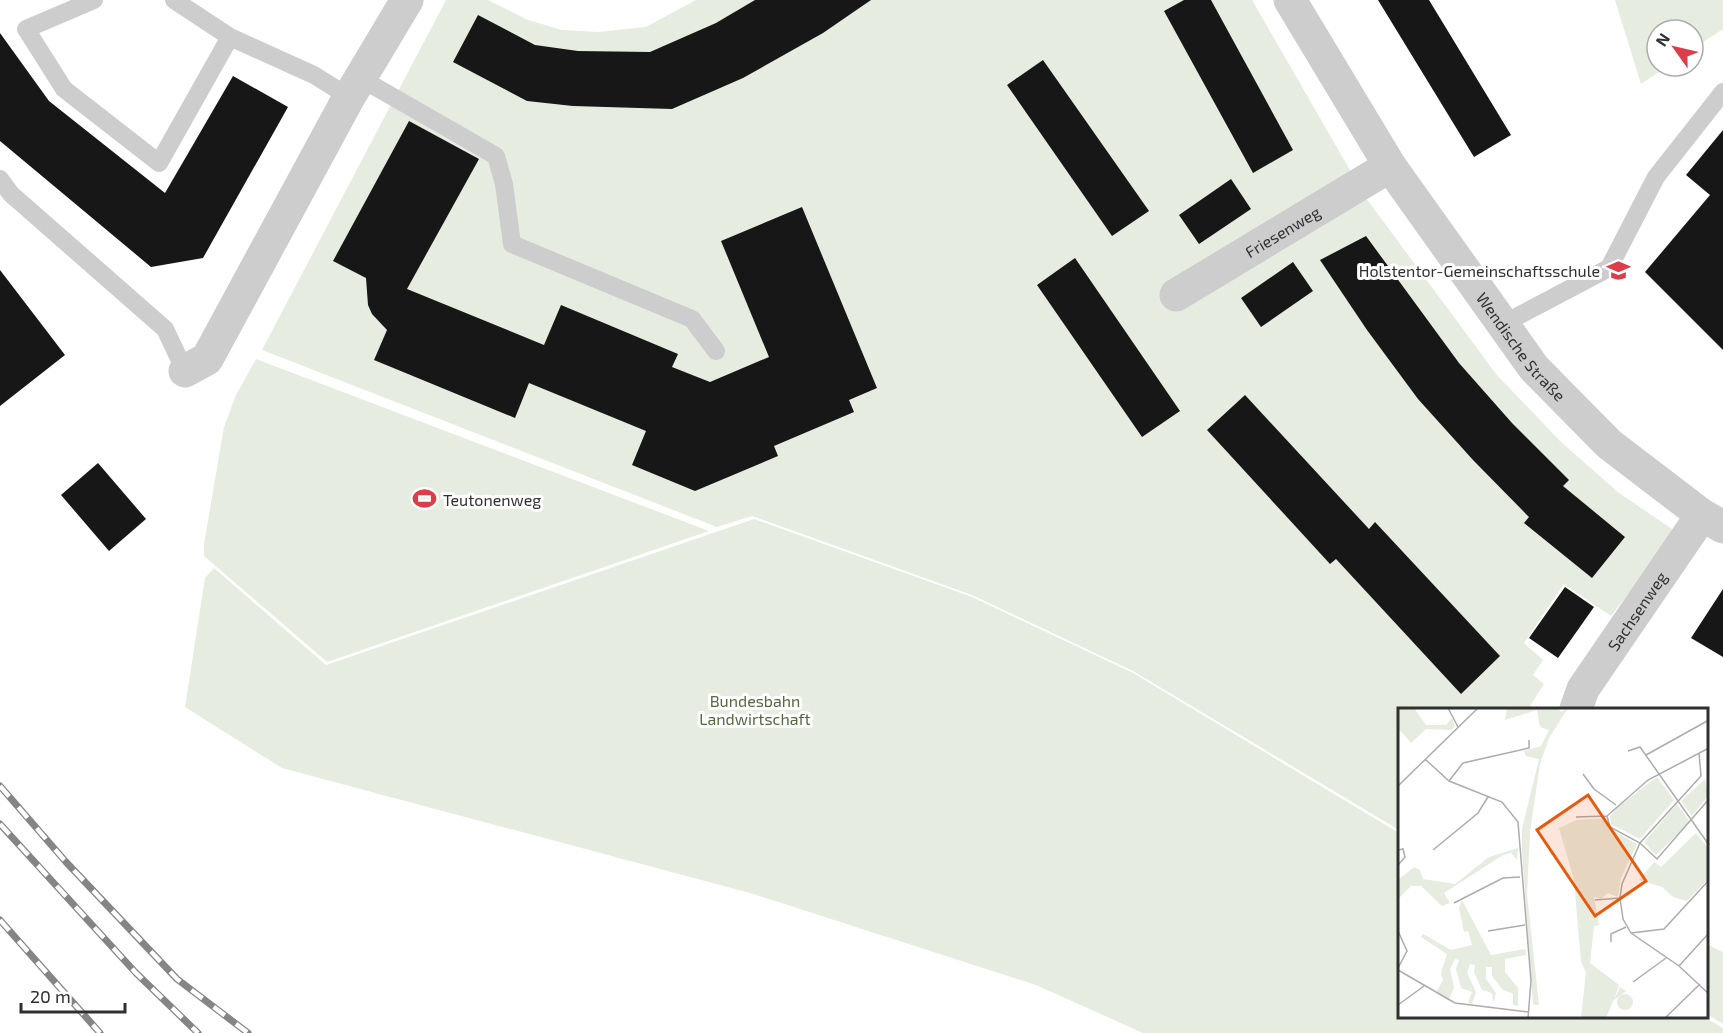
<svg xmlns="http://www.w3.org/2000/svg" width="1723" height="1033" font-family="'Exo 2',sans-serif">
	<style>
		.green { fill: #e6ecdf }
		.building { fill: #171717 }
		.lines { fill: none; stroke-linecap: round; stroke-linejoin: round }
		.service { stroke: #cdcdcd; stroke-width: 18 }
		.minor { stroke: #cdcdcd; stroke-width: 33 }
		.tertiary { stroke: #cdcdcd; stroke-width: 33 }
		.rail-casing { stroke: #858585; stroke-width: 7 }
		.rail { stroke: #fff; stroke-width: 4.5; stroke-dasharray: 14; stroke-linecap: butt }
		.labels { text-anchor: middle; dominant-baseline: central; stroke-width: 6; stroke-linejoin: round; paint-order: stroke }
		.street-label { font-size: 16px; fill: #303030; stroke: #fff }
		.poi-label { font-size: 16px; fill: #303030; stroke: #fff; text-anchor: end }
		.park-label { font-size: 16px; fill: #536940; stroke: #fff }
		.inset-road { fill: none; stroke: #acacac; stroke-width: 1.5 }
		.view { fill: #e8590c; fill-opacity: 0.15; stroke: #e8590c; stroke-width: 3 }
		.inset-edge { fill: none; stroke: #303030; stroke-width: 3 }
	</style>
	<rect width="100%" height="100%" fill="#fff"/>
	<path class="green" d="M 446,0 L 488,0 L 528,20 L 562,30 L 598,32 L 646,27 L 696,0 L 1252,0 L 1366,198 L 1496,374 L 1561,442 L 1619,493 L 1672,529 L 1670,539 L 1611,616 L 1564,584 L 1524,643 L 1543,660 L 1533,675 L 1544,684 L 1530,706 L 1534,709 L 1399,709 L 1399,830 L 1133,671 L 972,595 L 752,516 L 717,527 L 262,350 Z
		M 1615,0 L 1723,0 L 1723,29 L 1693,49 L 1693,30 L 1657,30 L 1657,66 L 1668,66 L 1641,84 Z
		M 256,359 L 709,531 L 327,662 L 204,556 L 204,544 L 224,427 L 236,395 Z
		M 754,519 L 972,597 L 1133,673 L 1399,833 L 1399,1016 L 1704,1017 L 1723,1028 L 1723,1033 L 1143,1033 L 1036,985 L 750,893 L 282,768 L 185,707 L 205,578 L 214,568 L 326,665 Z
		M 1706,944 L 1723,952 L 1723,1024 L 1707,1014 Z"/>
	<path class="building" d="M 755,0 L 871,0 L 823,33 L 743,78 L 672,109 L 573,106 L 527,101 L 453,62 L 478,15 L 535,45 L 578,51 L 650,52 L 716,23 Z
		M 1184,0 L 1211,0 L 1293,150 L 1253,173 L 1164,11 Z
		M 1378,0 L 1429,0 L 1511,135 L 1474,157 Z
		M 0,33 L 49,101 L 165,193 L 233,76 L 288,107 L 203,258 L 151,267 L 0,141 Z
		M 1043,60 L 1149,211 L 1112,236 L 1007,85 Z
		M 409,121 L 479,159 L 407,289 L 544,345 L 561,305 L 678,354 L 672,367 L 710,382 L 769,357 L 721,241 L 802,207 L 877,388 L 849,400 L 854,412 L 774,446 L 778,456 L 695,491 L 632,465 L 646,431 L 529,383 L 515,418 L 374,360 L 387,330 L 372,314 L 368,305 L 366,278 L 333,261 Z
		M 1723,130 L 1723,350 L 1645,272 L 1710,195 L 1686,175 Z
		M 1231,179 L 1251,209 L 1199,244 L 1179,215 Z
		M 1366,236 L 1459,363 L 1512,423 L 1569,480 L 1563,486 L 1625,537 L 1592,578 L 1524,523 L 1529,517 L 1473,460 L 1418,399 L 1367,330 L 1320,260 Z
		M 1075,258 L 1180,411 L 1142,437 L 1037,285 Z
		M 1293,262 L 1313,291 L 1261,327 L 1241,298 Z
		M 0,270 L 65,355 L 0,406 Z
		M 1245,395 L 1369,529 L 1375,522 L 1500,656 L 1461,694 L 1336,559 L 1330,564 L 1207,430 Z
		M 98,463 L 146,519 L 109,551 L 61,495 Z
		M 1565,587 L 1594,607 L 1558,658 L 1529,638 Z
		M 1723,589 L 1723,657 L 1691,638 Z"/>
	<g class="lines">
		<path class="service" d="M 94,0 L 26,29 L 64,89 L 159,163 L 230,37
			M 174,0 L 230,37 L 314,75 L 349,97
			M 360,78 L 496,156 L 504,184 L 512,244 L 692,319 L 716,351
			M 0,179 L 11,194 L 165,329 L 185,371
			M 1503,324 L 1609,268 L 1656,177 L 1723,92"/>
		<g class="minor">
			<path id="s1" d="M 1176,295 L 1390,166"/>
			<path d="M 185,371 L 207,359 L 349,97 L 407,0"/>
			<path id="s2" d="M 1576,709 L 1583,689 L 1702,515"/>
		</g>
		<path class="tertiary" id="s3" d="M 1290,0 L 1390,166 L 1534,368 L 1609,444 L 1702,515 L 1723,527"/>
		<defs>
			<path id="rail" d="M 0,786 L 66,862 L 177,979 L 248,1033
				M 0,824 L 136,973 L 198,1033
				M 0,920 L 100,1033"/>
		</defs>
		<use href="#rail" class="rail-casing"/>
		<use href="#rail" class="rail"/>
	</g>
	<defs>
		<symbol id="school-bare" viewBox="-9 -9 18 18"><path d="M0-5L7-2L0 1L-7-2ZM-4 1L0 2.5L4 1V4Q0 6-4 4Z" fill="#db3e49" stroke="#fff" stroke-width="2.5" paint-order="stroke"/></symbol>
		<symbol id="stadium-bare" viewBox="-9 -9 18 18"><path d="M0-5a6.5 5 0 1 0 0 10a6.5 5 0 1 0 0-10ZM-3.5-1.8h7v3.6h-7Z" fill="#db3e49" stroke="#fff" stroke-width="2.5" paint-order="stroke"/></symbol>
	</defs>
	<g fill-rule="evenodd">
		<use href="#school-bare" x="1602" y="254" width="33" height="33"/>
		<use href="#stadium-bare" x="408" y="482" width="33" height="33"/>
	</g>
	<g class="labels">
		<g class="street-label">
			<text stroke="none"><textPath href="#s1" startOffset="124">Friesenweg</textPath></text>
			<text stroke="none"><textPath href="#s3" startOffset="417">Wendische Straße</textPath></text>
			<text stroke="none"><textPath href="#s2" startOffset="116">Sachsenweg</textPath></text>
		</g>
		<g class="poi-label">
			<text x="1600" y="270">Holstentor-Gemeinschaftsschule</text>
			<text x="443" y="499" text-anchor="start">Teutonenweg</text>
		</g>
		<g class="park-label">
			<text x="755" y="700">Bundesbahn<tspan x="755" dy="18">Landwirtschaft</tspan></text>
		</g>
	</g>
	<g transform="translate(1398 708)">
		<rect width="310" height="310" fill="#fff"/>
		<path d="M 0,0 L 16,0 L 28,17 L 48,17 L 54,10 L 57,18 L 53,22 L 28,21 L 13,35 L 0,20 ZM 109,0 L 160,0 L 163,4 L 170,0 L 151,30 L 142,56 L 132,124 L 129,186 L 141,297 L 135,297 L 124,144 L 124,121 L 141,51 L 128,48 L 126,43 L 143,38 L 151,22 L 142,19 L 139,2 L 107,12 ZM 259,69 L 276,92 L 242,131 L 213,116 L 212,108 L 221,98 ZM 307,71 L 310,88 L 294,108 L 283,93 ZM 279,96 L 292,114 L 258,147 L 246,134 ZM 207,110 L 211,120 L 239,136 L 223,170 L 220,189 L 210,185 L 203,191 L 196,189 L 201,217 L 196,218 L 192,255 L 221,277 L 216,292 L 222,279 L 228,283 L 215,293 L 208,310 L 183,310 L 188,264 L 183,254 L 176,172 L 161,120 L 178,112 ZM 298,125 L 310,140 L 310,171 L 289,193 L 275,189 L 264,179 L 241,172 L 256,154 L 263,159 ZM 120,140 L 119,152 L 113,145 L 105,147 L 46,185 L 52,195 L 44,198 L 23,178 L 13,178 L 0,191 L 0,172 L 16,159 L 22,162 L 25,171 L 57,176 L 91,149 ZM 64,192 L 93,247 L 127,241 L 128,247 L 107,251 L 107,264 L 120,280 L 120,298 L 115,297 L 115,286 L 104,281 L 94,268 L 94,259 L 88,259 L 88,271 L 98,285 L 95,296 L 94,285 L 84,282 L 76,264 L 77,257 L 72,256 L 69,265 L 78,284 L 74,296 L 70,295 L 74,284 L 63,280 L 58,261 L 61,252 L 57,251 L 52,261 L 56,280 L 52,289 L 49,292 L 38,285 L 45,272 L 43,265 L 49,246 L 23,229 L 25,226 L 53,242 L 74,237 L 70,223 L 66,224 L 61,200 ZM219 294a8 8 0 1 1 16 0a8 8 0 1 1-16 0Z" fill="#e6ecdf"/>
		<path class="inset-road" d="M 50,0 L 60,19M 230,43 L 242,39 L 311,137M 301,45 L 303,68 L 242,135 L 224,176 L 222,190 L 225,211 L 233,225 L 281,258 L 311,286M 248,47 L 311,12M 27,51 L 51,73 L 104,94 L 120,114 L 133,273 L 130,310M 185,66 L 196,81 L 218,97M 51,73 L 65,55 L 131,40 L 131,32M 0,78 L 80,0M 209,108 L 212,119 L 242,135 L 259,151 L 311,91M 209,108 L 250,72 L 311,40M 178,109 L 209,108M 0,142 L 5,141 L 7,149 L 0,157M 35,142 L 80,105 L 90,89M 197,192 L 222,190M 56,195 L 105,170 L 122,169M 0,223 L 9,243 L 0,260M 90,223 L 127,217M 233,225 L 266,221 L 311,172M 213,234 L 213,226 L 228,219M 281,258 L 311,225M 0,262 L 57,295 L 131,304M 235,274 L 268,250M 0,297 L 26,278M 267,310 L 302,276"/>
		<path class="view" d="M 190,87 L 248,173 L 197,208 L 139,122 Z"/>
		<rect width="310" height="310" class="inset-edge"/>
	</g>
	<g transform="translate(1675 48) rotate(304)"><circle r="28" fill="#ffffff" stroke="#acacac" stroke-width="1.5"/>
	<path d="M0-4.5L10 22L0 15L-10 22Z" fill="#db3e49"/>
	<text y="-9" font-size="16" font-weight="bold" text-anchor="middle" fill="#303030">N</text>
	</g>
	<path d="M21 1003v9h104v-9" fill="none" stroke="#303030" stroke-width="3"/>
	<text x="30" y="1003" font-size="18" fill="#303030" stroke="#ffffff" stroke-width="4.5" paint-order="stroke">20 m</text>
</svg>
